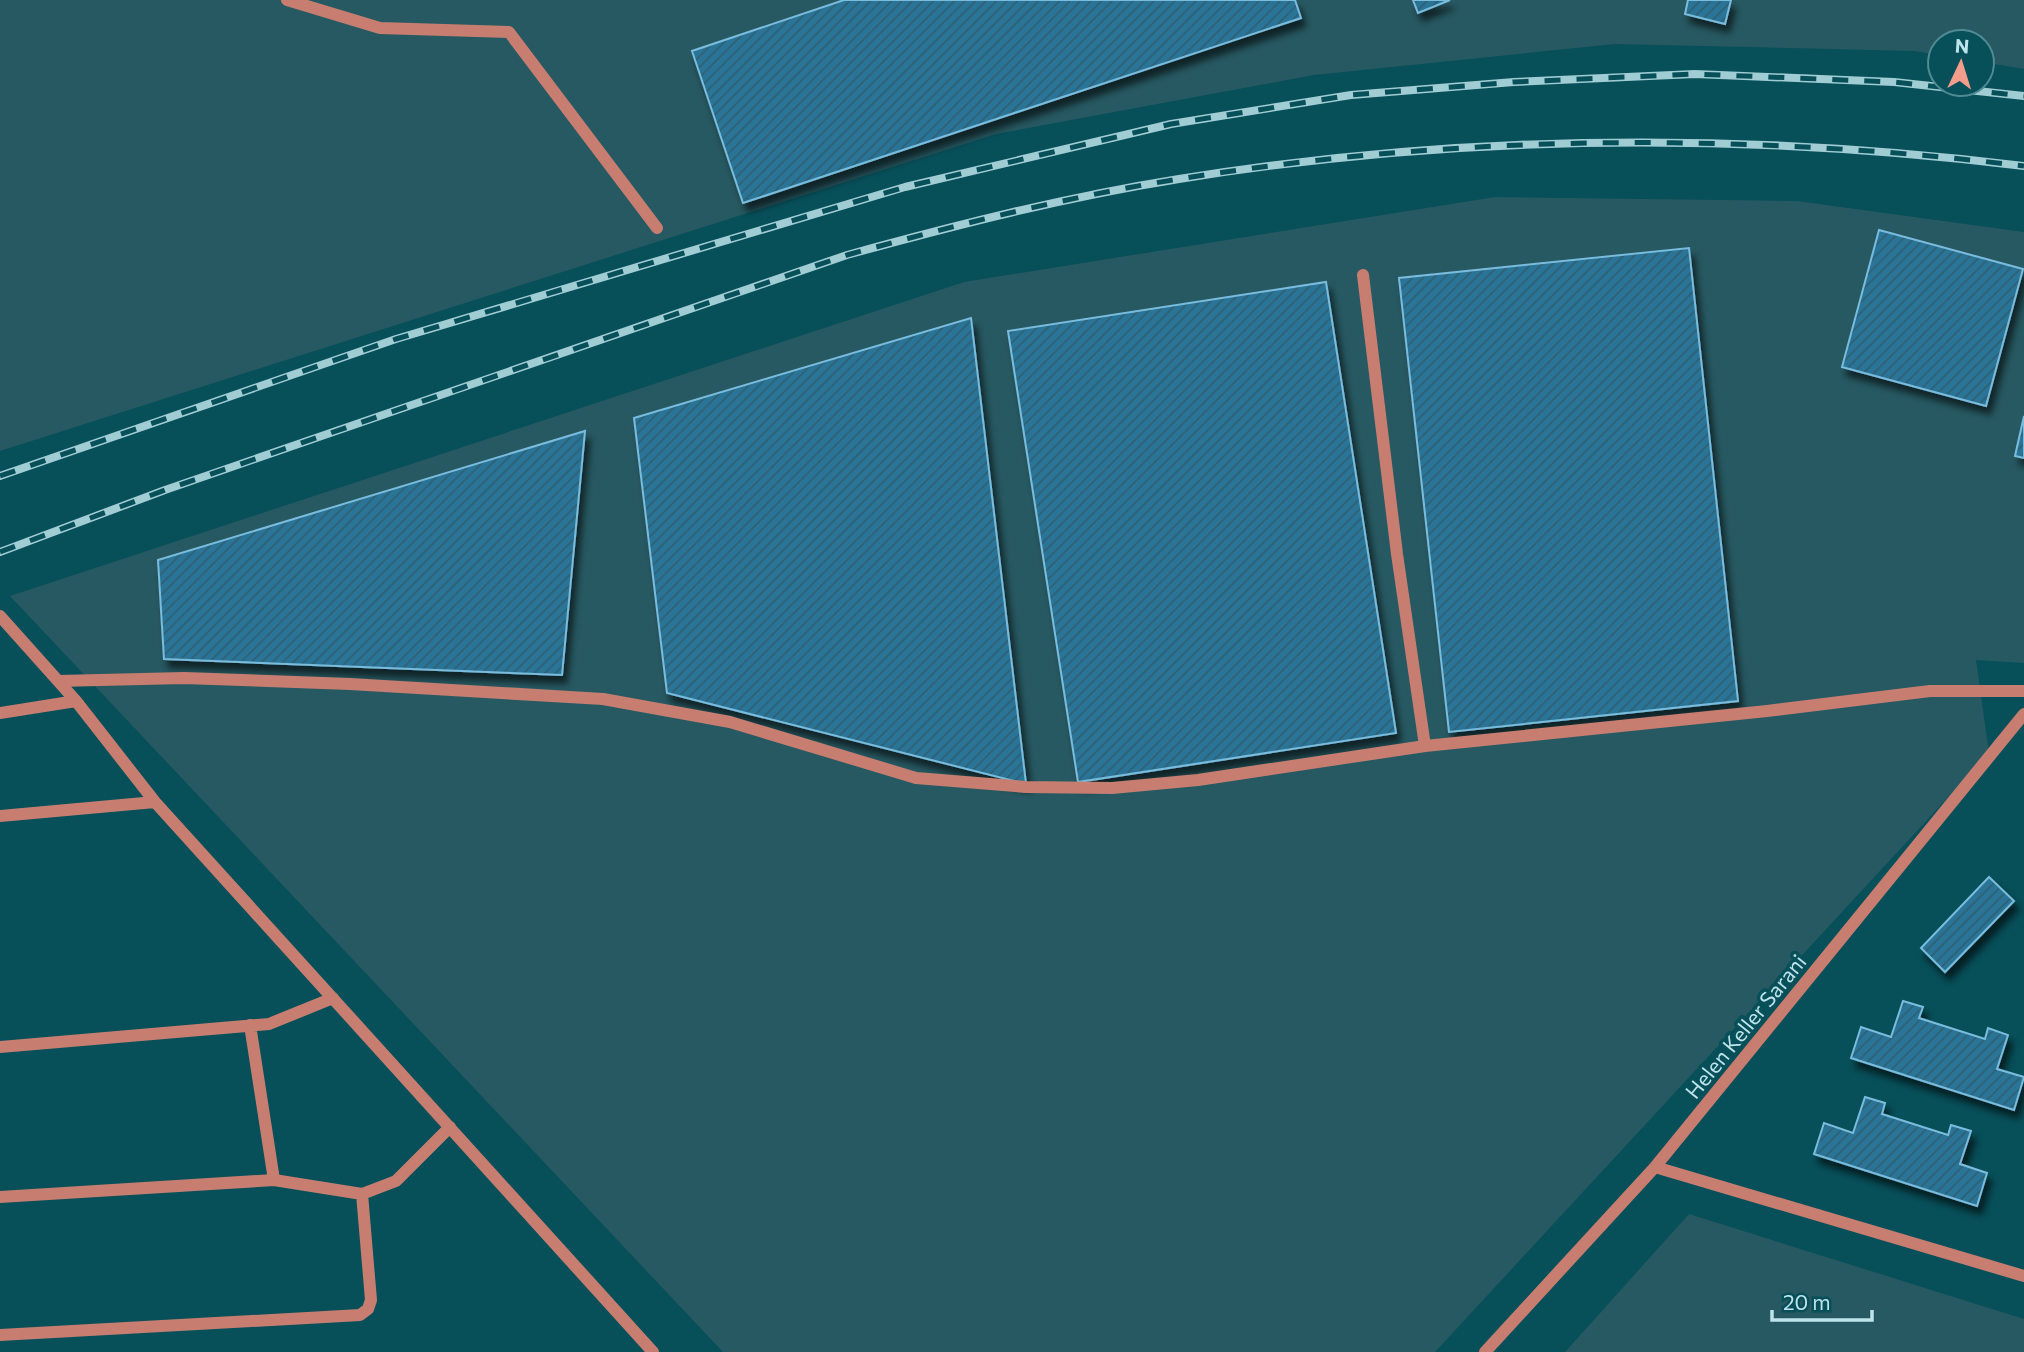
<svg xmlns="http://www.w3.org/2000/svg" width="2024" height="1352" font-family="Commissioner,sans-serif">
	<style>
		.built { fill: #275962 }
		.building { fill: url(#building-hatch); stroke: #7abcdd; stroke-width: 2; filter: url(#shadow) }
		.lines { fill: none; stroke-linecap: round; stroke-linejoin: round }
		.minor { stroke: #c77e70; stroke-width: 12 }
		.rail-casing { stroke: #a0ccd4; stroke-width: 8 }
		.rail { stroke: #074f59; stroke-width: 5; stroke-dasharray: 16; stroke-linecap: butt }
		.labels { text-anchor: middle; dominant-baseline: central; stroke-width: 7; stroke-linejoin: round; paint-order: stroke }
		.street-label { font-size: 21px; fill: #bde3eb; stroke: #074f59 }
	</style>
	<defs>
		<pattern id="building-hatch" width="6" height="6" patternUnits="userSpaceOnUse" patternTransform="scale(1.75)"><rect width="6" height="6" fill="#297597"/><path d="M-1 1l2-2M0 6l6-6M5 7l2-2" fill="none" stroke="#305f73"/></pattern>
		<filter id="shadow"><feDropShadow dx="4.5" dy="8" stdDeviation="3.5" flood-color="#0009"/></filter>
	</defs>
	<rect width="100%" height="100%" fill="#074f59"/>
	<path class="built" d="M 0,0 L 2024,0 L 2024,69 L 1982,62 L 1982,42 L 1940,42 L 1940,55 L 1914,51 L 1615,44 L 1314,75 L 996,134 L 0,451 Z
		M 1495,197 L 1797,201 L 2024,232 L 2024,663 L 1976,660 L 1989,753 L 1435,1352 L 723,1352 L 10,596 L 964,282 Z
		M 1689,1214 L 2024,1319 L 2024,1352 L 1565,1352 Z"/>
	<path class="building" d="M 844,0 L 1295,0 L 1301,18 L 743,203 L 692,51 Z
		M 1413,0 L 1450,0 L 1418,13 Z
		M 1688,0 L 1731,0 L 1725,24 L 1685,14 Z
		M 1879,230 L 2023,269 L 1986,406 L 1842,367 Z
		M 1689,248 L 1738,701 L 1449,732 L 1399,278 Z
		M 1326,282 L 1396,733 L 1078,782 L 1008,331 Z
		M 971,318 L 1026,784 L 667,693 L 634,418 Z
		M 2024,416 L 2024,458 L 2015,456 Z
		M 585,431 L 562,675 L 164,659 L 158,560 Z
		M 1989,877 L 2014,901 L 1945,972 L 1921,948 Z
		M 1903,1001 L 1923,1007 L 1919,1018 L 1985,1039 L 1988,1028 L 2008,1035 L 1997,1069 L 2024,1077 L 2014,1110 L 1851,1058 L 1861,1027 L 1891,1037 Z
		M 1865,1097 L 1885,1103 L 1882,1114 L 1948,1135 L 1951,1125 L 1971,1131 L 1960,1164 L 1987,1173 L 1977,1206 L 1814,1154 L 1824,1123 L 1853,1133 Z"/>
	<g class="lines">
		<path class="minor" d="M 287,0 L 380,28 L 509,32 L 657,228
			M 1363,275 L 1397,554 L 1425,746
			M 0,616 L 76,701 L 155,802 L 653,1352
			M 58,681 L 184,678 L 350,684 L 603,699 L 730,722 L 916,778 L 1026,787 L 1112,788 L 1198,780 L 1425,746 L 1767,711 L 1930,691 L 2024,691
			M 0,713 L 76,701
			M 0,816 L 155,802
			M 250,1025 L 274,1180 L 362,1194
			M 0,1047 L 269,1024 L 333,998
			M 1655,1167 L 2024,1276
			M 0,1197 L 274,1180
			M 0,1335 L 360,1315 L 368,1309 L 371,1300 L 362,1194 L 396,1181 L 450,1127
			M 1485,1352 L 1655,1167 L 2024,714"/>
		<defs>
			<path id="rail" d="M 0,476 L 396,339 L 905,187 L 1171,124 L 1351,95 L 1514,82 L 1695,74 L 1894,82 L 2024,96
				M 0,552 L 165,490 L 847,255 C 956,225 1066,197 1179,179 C 1458,134 1744,132 2024,166"/>
		</defs>
		<use href="#rail" class="rail-casing"/>
		<use href="#rail" class="rail"/>
	</g>
	<g class="labels">
		<g class="street-label">
			<text transform="translate(1745 1026) rotate(-51)">Helen Keller Sarani</text>
		</g>
	</g>
	<g transform="translate(1961 63) rotate(4)"><circle r="33" fill="#074f59" stroke="#508a93" stroke-width="2"/>
	<path d="M0-5L12 26L0 18L-12 26Z" fill="#f49d8d"/>
	<text y="-10" font-size="19" font-weight="bold" text-anchor="middle" fill="#bde3eb">N</text>
	</g>
	<path d="M1772 1310v10h100v-10" fill="none" stroke="#bde3eb" stroke-width="3.5"/>
	<text x="1783" y="1310" font-size="21" fill="#bde3eb" stroke="#074f59" stroke-width="5" paint-order="stroke">20 m</text>
</svg>
